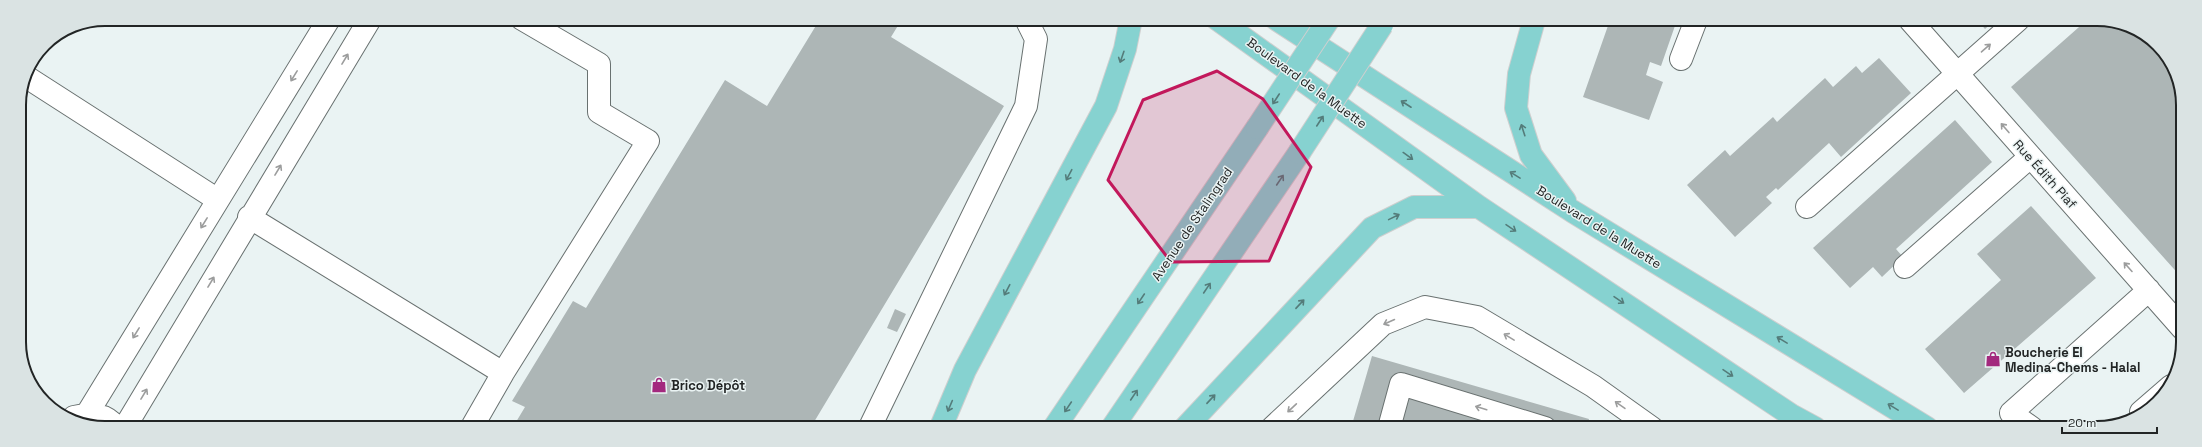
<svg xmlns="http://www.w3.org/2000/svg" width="2202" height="447" font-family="'Space Grotesk',sans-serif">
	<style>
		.building { fill: #adb6b6 }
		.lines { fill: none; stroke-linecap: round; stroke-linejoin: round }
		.minor-casing { stroke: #697170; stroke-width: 24 }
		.major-casing { stroke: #cecfcf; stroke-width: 24 }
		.minor { stroke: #fff; stroke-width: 22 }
		.major { stroke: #86d2d0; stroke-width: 22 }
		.major-bridge-casing { stroke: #cecfcf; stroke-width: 24; stroke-linecap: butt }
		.major-bridge { stroke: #86d2d0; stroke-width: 22 }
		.oneway { stroke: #9c9d9d }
		.oneway2 { stroke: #547c7a }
		.marked { fill: #c2185b; fill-opacity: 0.2; stroke: #c2185b; stroke-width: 3; stroke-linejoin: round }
		.labels { text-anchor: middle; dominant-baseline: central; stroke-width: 3; stroke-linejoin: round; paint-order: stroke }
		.street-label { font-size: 13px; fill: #222525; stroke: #eaf3f3 }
		.poi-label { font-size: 13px; font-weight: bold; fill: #222525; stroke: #eaf3f3; text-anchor: start }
		.rim { fill: none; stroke: #222525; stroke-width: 2 }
	</style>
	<rect width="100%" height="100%" fill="#eaf3f3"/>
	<path class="building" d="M 820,19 L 902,19 L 891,37 L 1004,106 L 811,427 L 513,427 L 525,407 L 512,401 L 573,301 L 586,308 L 725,80 L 767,106 Z
		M 1610,20 L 1677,20 L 1661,66 L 1650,62 L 1646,75 L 1663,82 L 1649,120 L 1583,97 Z
		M 1977,20 L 1995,20 L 1985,29 Z
		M 2087,20 L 2108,20 L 2154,40 L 2181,88 L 2182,278 L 2011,87 Z
		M 1879,58 L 1911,93 L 1841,157 L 1829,143 L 1778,190 L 1776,188 L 1766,197 L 1772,203 L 1735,237 L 1687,185 L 1725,150 L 1730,156 L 1773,117 L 1777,122 L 1825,78 L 1833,87 L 1856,66 L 1862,73 Z
		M 1955,120 L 1992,162 L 1896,249 L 1903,257 L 1882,277 L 1873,267 L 1850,288 L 1813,248 Z
		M 2031,206 L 2096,278 L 1964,393 L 1925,349 L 2001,280 L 1977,254 Z
		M 895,309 L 906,314 L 897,332 L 887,328 Z
		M 1372,356 L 1589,419 L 1587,428 L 1351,428 Z"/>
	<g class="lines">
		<defs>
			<path id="minor" d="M 1910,20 L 2182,328
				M 1681,59 L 1696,20
				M 25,76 L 218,200
				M 1807,207 L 2018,20
				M 249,217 L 503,373
				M 1905,267 L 2030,157
				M 2141,412 L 2171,386
				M 87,414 L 329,19
				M 74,417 C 89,413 106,413 116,427
				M 125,427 L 370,19
				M 472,427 L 503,373 L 648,141 L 599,112 L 599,64 L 522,19
				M 870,427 L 1026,106 L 1036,39 L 1026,19
				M 1272,428 L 1383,324 L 1425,307 L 1477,317 L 1593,386 L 1652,428
				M 1389,428 L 1401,384 L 1545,428
				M 2032,428 L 2011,413 L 2149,290"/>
			<path id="major" d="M 1217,19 L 1479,207 L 1791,415 L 1815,428
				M 1276,19 L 1572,211 L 1927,428
				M 1534,20 L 1519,74 L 1516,108 L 1531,155 L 1565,201
				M 941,427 L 965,370 L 1106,106 L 1125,49 L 1131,19
				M 1054,428 L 1257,128
				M 1112,428 L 1299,153
				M 1185,428 L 1372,228 L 1414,207 L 1479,207"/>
		</defs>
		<use href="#minor" class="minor-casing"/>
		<use href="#major" class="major-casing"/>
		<use href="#minor" class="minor"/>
		<use href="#major" class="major"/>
		<defs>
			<path id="major-bridge" d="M 1257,128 L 1329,19
				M 1299,153 L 1382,25"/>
		</defs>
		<use href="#major-bridge" class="major-bridge-casing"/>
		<use href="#major-bridge" class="major-bridge"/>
	</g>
	<defs><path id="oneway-shaft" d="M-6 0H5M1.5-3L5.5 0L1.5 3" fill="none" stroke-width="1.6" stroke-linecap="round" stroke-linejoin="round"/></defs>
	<g class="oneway">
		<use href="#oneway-shaft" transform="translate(1986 48) rotate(-41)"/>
		<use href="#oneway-shaft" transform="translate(345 59) rotate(-59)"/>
		<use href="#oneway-shaft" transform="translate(294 76) rotate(122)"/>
		<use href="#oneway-shaft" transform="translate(2005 128) rotate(-131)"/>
		<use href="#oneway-shaft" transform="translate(278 170) rotate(-59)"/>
		<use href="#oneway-shaft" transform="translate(204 223) rotate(122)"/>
		<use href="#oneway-shaft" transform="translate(2128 267) rotate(-132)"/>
		<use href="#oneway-shaft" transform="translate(211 282) rotate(-59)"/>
		<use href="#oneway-shaft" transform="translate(1389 322) rotate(156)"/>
		<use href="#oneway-shaft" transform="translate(136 333) rotate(122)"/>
		<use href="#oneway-shaft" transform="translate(1509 337) rotate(-149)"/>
		<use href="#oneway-shaft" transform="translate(144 394) rotate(-59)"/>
		<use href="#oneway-shaft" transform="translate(1620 405) rotate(-145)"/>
		<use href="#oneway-shaft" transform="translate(1292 408) rotate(137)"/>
		<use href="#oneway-shaft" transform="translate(1481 408) rotate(-163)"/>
	</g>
	<g class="oneway2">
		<use href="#oneway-shaft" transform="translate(1122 57) rotate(109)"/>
		<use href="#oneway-shaft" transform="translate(1276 99) rotate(123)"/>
		<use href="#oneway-shaft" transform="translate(1406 104) rotate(-147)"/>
		<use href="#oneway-shaft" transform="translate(1320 121) rotate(-57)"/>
		<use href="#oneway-shaft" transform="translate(1523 130) rotate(-108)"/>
		<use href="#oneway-shaft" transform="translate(1408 156) rotate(36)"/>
		<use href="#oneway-shaft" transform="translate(1069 175) rotate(118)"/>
		<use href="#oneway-shaft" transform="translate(1515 175) rotate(-148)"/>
		<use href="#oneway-shaft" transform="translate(1280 180) rotate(-56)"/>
		<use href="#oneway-shaft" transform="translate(1394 217) rotate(-26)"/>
		<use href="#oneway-shaft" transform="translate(1511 228) rotate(34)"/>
		<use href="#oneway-shaft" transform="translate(1207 288) rotate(-56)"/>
		<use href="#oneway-shaft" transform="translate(1007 290) rotate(118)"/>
		<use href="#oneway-shaft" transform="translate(1141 299) rotate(124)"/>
		<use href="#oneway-shaft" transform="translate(1619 300) rotate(34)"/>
		<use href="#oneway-shaft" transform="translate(1300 304) rotate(-47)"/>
		<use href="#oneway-shaft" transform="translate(1782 340) rotate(-149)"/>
		<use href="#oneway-shaft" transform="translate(1728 373) rotate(34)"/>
		<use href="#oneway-shaft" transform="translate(1134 395) rotate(-56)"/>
		<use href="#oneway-shaft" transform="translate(1211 399) rotate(-47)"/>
		<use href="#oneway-shaft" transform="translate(950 406) rotate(113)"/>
		<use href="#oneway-shaft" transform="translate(1068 407) rotate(124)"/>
		<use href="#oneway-shaft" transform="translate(1893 407) rotate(-149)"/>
	</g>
	<path class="marked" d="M 1217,71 L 1263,99 L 1311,167 L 1269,261 L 1171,262 L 1108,180 L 1143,100 Z"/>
	<defs>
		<symbol id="shop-bare" viewBox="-9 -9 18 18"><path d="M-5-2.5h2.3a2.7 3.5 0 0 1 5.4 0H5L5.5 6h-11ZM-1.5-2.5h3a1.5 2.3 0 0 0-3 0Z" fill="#a3297e" stroke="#eaf3f3" stroke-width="2.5" paint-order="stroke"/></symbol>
	</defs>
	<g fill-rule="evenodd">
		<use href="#shop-bare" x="1982" y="348" width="22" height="22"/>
		<use href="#shop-bare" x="648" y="374" width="22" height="22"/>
	</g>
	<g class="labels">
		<g class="street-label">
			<text transform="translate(1307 83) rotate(36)">Boulevard de la Muette</text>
			<text transform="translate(2045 174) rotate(48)">Rue Édith Piaf</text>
			<text transform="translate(1192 224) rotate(-56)">Avenue de Stalingrad</text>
			<text transform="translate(1599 227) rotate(32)">Boulevard de la Muette</text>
		</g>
		<g class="poi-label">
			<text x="2005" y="352">Boucherie El<tspan x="2005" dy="15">Medina-Chems - Halal</tspan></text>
			<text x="671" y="385">Brico Dépôt</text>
		</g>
	</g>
	<path d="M0 0H2202V447H0ZM105 26H2097A79 79 0 0 1 2176 105V342A79 79 0 0 1 2097 421H105A79 79 0 0 1 26 342V105A79 79 0 0 1 105 26Z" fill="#dae3e3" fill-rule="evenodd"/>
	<path class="rim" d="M105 26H2097A79 79 0 0 1 2176 105V342A79 79 0 0 1 2097 421H105A79 79 0 0 1 26 342V105A79 79 0 0 1 105 26Z"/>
	<path d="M2062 427v6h95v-6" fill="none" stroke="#222525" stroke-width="2"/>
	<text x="2068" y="427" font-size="12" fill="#222525" stroke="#eaf3f3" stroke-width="3" paint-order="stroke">20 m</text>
</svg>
